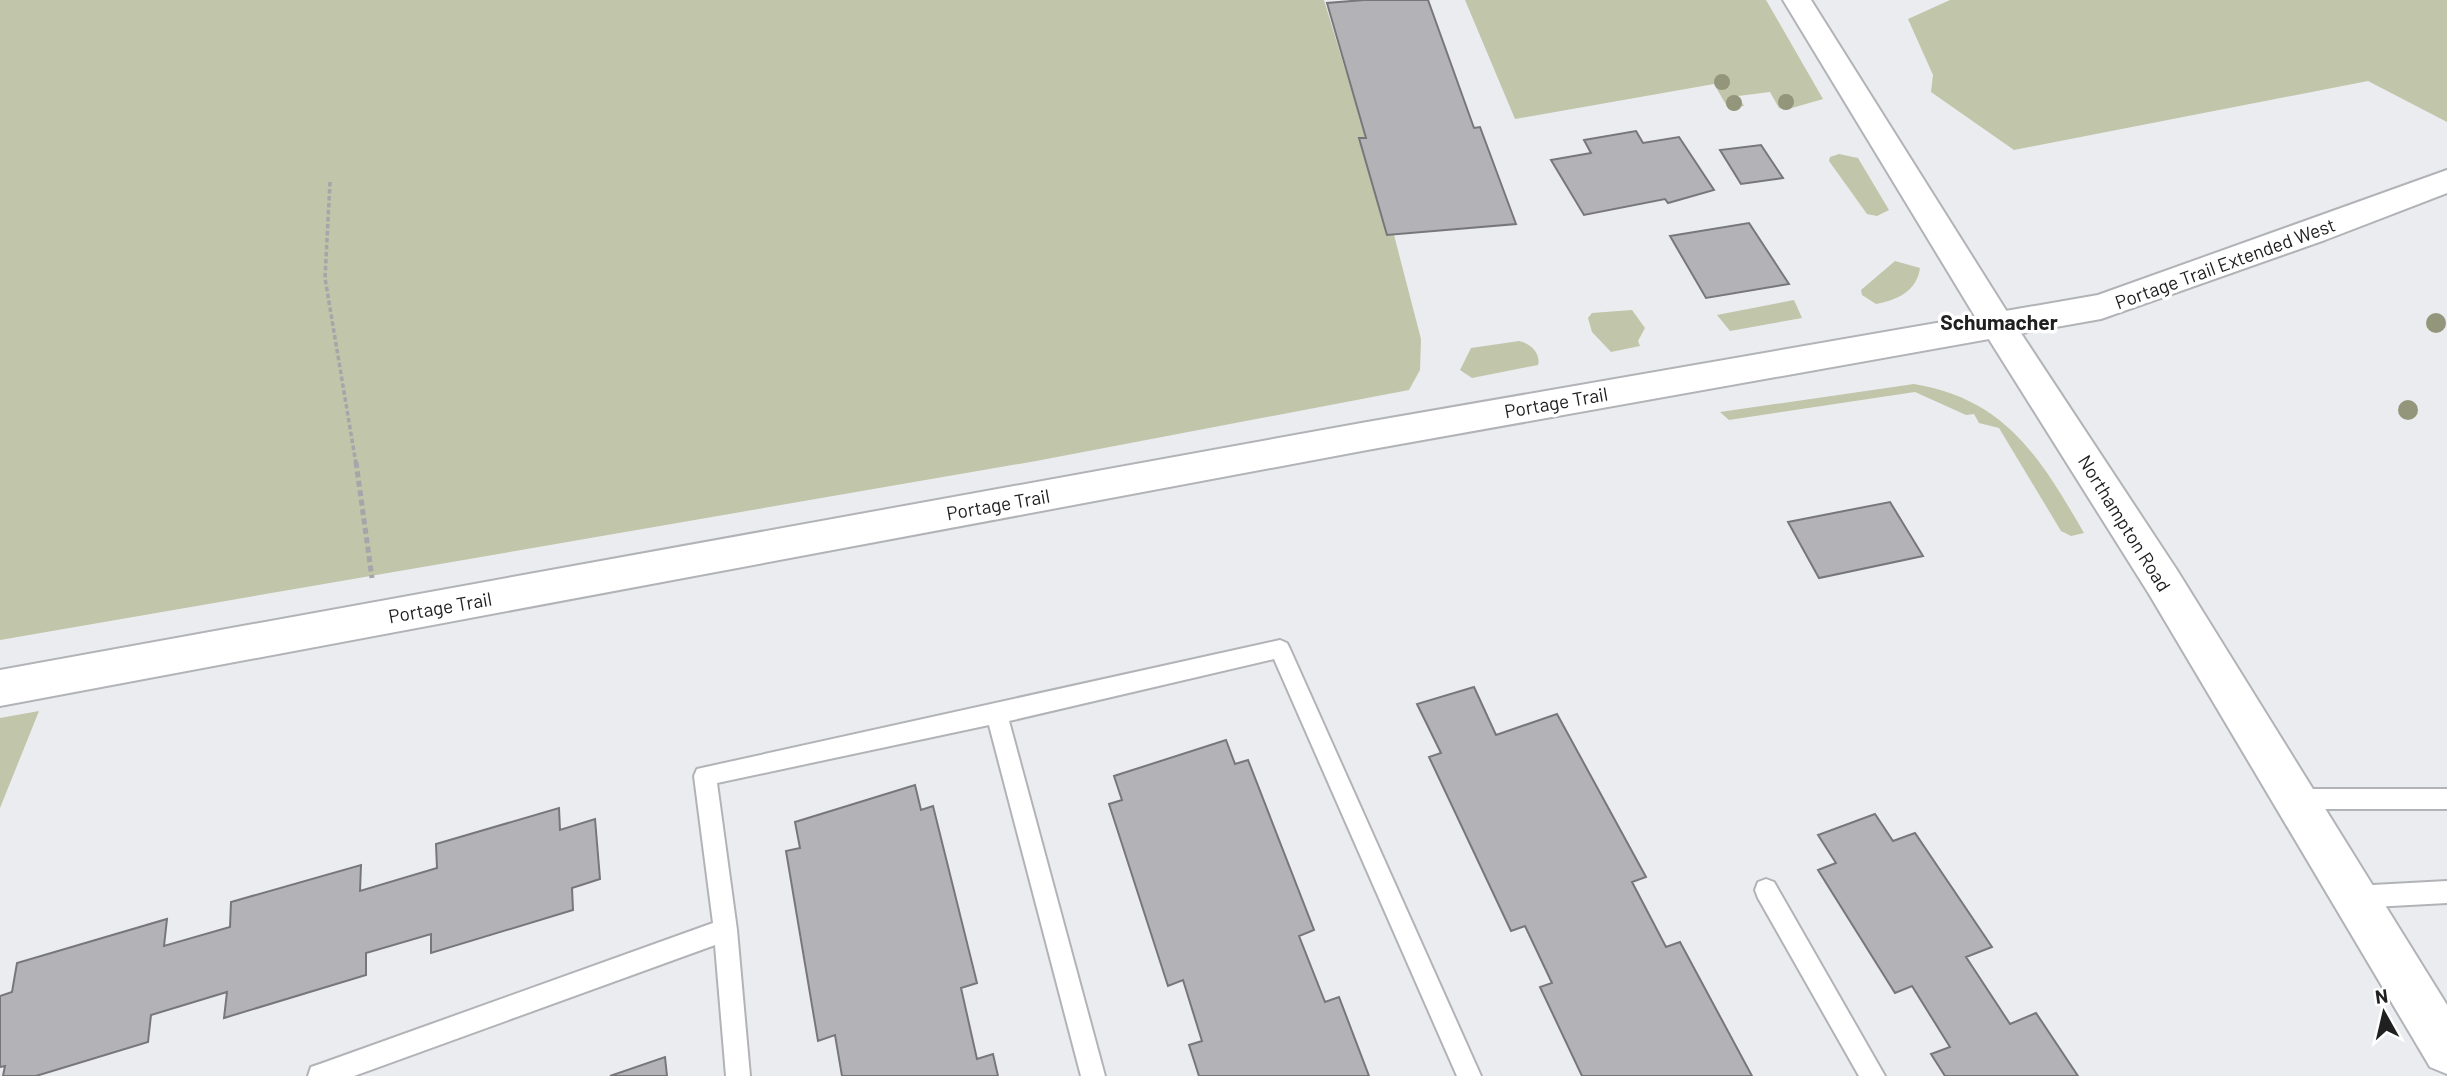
<svg xmlns="http://www.w3.org/2000/svg" width="2447" height="1076" font-family="Barlow,sans-serif">
	<style>
		.green { fill: #c1c5a9 }
		.building { fill: #b3b3b7; stroke: #77777b; stroke-width: 2 }
		.lines { fill: none; stroke-linecap: round; stroke-linejoin: round }
		.service-casing { stroke: #b2b3b7; stroke-width: 4 }
		.tertiary-casing { stroke: #b2b3b7; stroke-width: 4 }
		.secondary-casing { stroke: #b2b3b7; stroke-width: 4 }
		.path-far1 { stroke: #a4a6a9; stroke-width: 3.5; stroke-dasharray: 4.5 2.5; stroke-linecap: butt }
		.path { stroke: #a4a6a9; stroke-width: 5; stroke-dasharray: 6 3.5; stroke-linecap: butt }
		.service { fill: #fff; fill-rule: evenodd }
		.tertiary { fill: #fff; fill-rule: evenodd }
		.secondary { fill: #fff; fill-rule: evenodd }
		.tree { fill: #93967a }
		.labels { text-anchor: middle; dominant-baseline: central; stroke-width: 7; stroke-linejoin: round; paint-order: stroke }
		.street-label { font-size: 19px; fill: #202021; stroke: #fff }
		.neighbourhood-label { font-size: 21px; font-weight: bold; fill: #202021; stroke: #fff }
	</style>
	<rect width="100%" height="100%" fill="#eaecf0"/>
	<path class="green" d="M 0,0 L 1324,0 L 1366,138 L 1359,139 L 1387,235 L 1394,235 L 1421,339 L 1420,370 L 1409,390 L 1036,461 L 0,640 Z
		M 1465,0 L 1766,0 L 1823,99 L 1785,110 L 1779,108 L 1770,92 L 1738,96 L 1744,106 L 1728,108 L 1714,84 L 1515,119 Z
		M 1950,0 L 2447,0 L 2447,122 L 2368,81 L 2014,150 L 1931,92 L 1933,75 L 1908,19 Z
		M 1839,154 L 1858,158 L 1889,210 L 1877,216 L 1867,214 L 1829,161 L 1830,157 Z
		M 1895,261 L 1920,268 C 1917,291 1897,300 1876,304 L 1862,295 L 1861,290 Z
		M 1794,300 L 1802,318 L 1730,331 L 1717,315 Z
		M 1632,310 L 1645,328 L 1638,341 L 1640,346 L 1611,352 L 1592,332 L 1588,318 L 1592,313 Z
		M 1519,341 C 1531,343 1541,354 1538,365 L 1472,378 L 1460,370 L 1471,348 Z
		M 1914,384 C 2006,399 2041,459 2084,533 L 2071,536 L 2061,531 L 1999,428 L 1979,423 L 1974,414 L 1966,415 L 1915,392 L 1729,420 L 1720,412 Z
		M 39,711 L 0,808 L 0,718 Z"/>
	<path class="building" d="M 1364,0 L 1428,0 L 1474,128 L 1480,127 L 1516,224 L 1387,235 L 1359,138 L 1366,138 L 1327,3 Z
		M 1636,131 L 1643,143 L 1679,137 L 1714,190 L 1668,203 L 1665,199 L 1584,215 L 1551,160 L 1591,153 L 1584,140 Z
		M 1761,145 L 1783,178 L 1741,184 L 1720,150 Z
		M 1749,223 L 1789,284 L 1706,298 L 1670,236 Z
		M 1890,502 L 1923,556 L 1819,578 L 1788,522 Z
		M 1474,687 L 1496,735 L 1557,714 L 1646,877 L 1632,882 L 1666,947 L 1680,942 L 1752,1076 L 1582,1076 L 1540,987 L 1552,983 L 1525,926 L 1511,931 L 1429,757 L 1441,753 L 1417,704 Z
		M 1226,740 L 1235,764 L 1248,760 L 1314,930 L 1299,936 L 1325,1002 L 1339,997 L 1369,1076 L 1199,1076 L 1189,1045 L 1202,1041 L 1183,980 L 1168,986 L 1109,804 L 1122,800 L 1114,776 Z
		M 915,785 L 921,810 L 933,806 L 977,983 L 961,988 L 977,1059 L 993,1054 L 998,1076 L 842,1076 L 835,1035 L 818,1041 L 786,851 L 800,848 L 795,822 Z
		M 559,808 L 560,830 L 595,819 L 600,879 L 572,888 L 573,910 L 431,953 L 431,934 L 366,953 L 366,975 L 224,1018 L 227,992 L 151,1015 L 148,1042 L 36,1076 L 3,1076 L 5,1066 L 0,1067 L 0,996 L 12,992 L 17,963 L 167,919 L 164,946 L 230,927 L 231,902 L 361,865 L 360,891 L 437,868 L 436,844 Z
		M 1875,814 L 1893,841 L 1915,833 L 1992,947 L 1966,957 L 2010,1024 L 2036,1013 L 2078,1076 L 1945,1076 L 1931,1054 L 1950,1047 L 1912,986 L 1895,993 L 1818,870 L 1836,863 L 1818,835 Z
		M 665,1057 L 667,1076 L 610,1076 Z"/>
	<g class="lines">
		<defs>
			<path id="service" d="M 1280,640 L 1287,643 L 1290,649 L 1481,1076 L 1457,1076 L 1274,659 L 1009,721 L 1105,1076 L 1081,1076 L 989,725 L 717,783 L 737,930 L 750,1076 L 726,1076 L 715,945 L 354,1076 L 308,1076 L 311,1067 L 320,1064 L 713,923 L 694,776 L 697,769 Z
				M 2295,789 L 2447,789 L 2447,809 L 2295,809 L 2287,806 L 2284,799 L 2287,792 Z
				M 1766,879 L 1774,882 L 1885,1076 L 1859,1076 L 1758,898 L 1755,890 L 1758,882 Z
				M 2447,881 L 2447,903 L 2354,908 L 2346,905 L 2343,897 L 2346,889 L 2354,886 Z"/>
			<path id="tertiary" d="M 1783,0 L 1811,0 L 2009,315 L 2177,570 L 2447,1005 L 2447,1074 L 2430,1067 L 2149,594 L 1985,333 Z"/>
			<path id="secondary" d="M 2447,170 L 2447,193 L 2325,240 L 2101,319 L 1367,450 L 0,706 L 0,670 L 1367,422 L 2098,295 Z"/>
		</defs>
		<use href="#service" class="service-casing"/>
		<use href="#tertiary" class="tertiary-casing"/>
		<use href="#secondary" class="secondary-casing"/>
		<path class="path-far1" d="M 330,182 L 325,278 L 356,464"/>
		<path class="path" d="M 356,462 L 372,578"/>
		<use href="#service" class="service"/>
		<use href="#tertiary" class="tertiary"/>
		<use href="#secondary" class="secondary"/>
	</g>
	<g class="tree">
		<circle cx="1722" cy="82" r="8"/>
		<circle cx="1786" cy="102" r="8"/>
		<circle cx="1734" cy="103" r="8"/>
		<circle cx="2436" cy="323" r="10"/>
		<circle cx="2408" cy="410" r="10"/>
	</g>
	<g class="labels">
		<g class="street-label">
			<text transform="translate(2225 263) rotate(-20)">Portage Trail Extended West</text>
			<text transform="translate(1556 402) rotate(-10)">Portage Trail</text>
			<text transform="translate(998 504) rotate(-10)">Portage Trail</text>
			<text transform="translate(2125 523) rotate(58)">Northampton Road</text>
			<text transform="translate(440 607) rotate(-10)">Portage Trail</text>
		</g>
		<g class="neighbourhood-label">
			<text x="1999" y="321">Schumacher</text>
		</g>
	</g>
	<g transform="translate(2384 1013) rotate(352)" stroke="#ffffff" stroke-width="5" paint-order="stroke">
	<path d="M0-5L12 26L0 18L-12 26Z" fill="#202021"/>
	<text y="-10" font-size="19" font-weight="bold" text-anchor="middle" fill="#202021">N</text>
	</g>
</svg>
